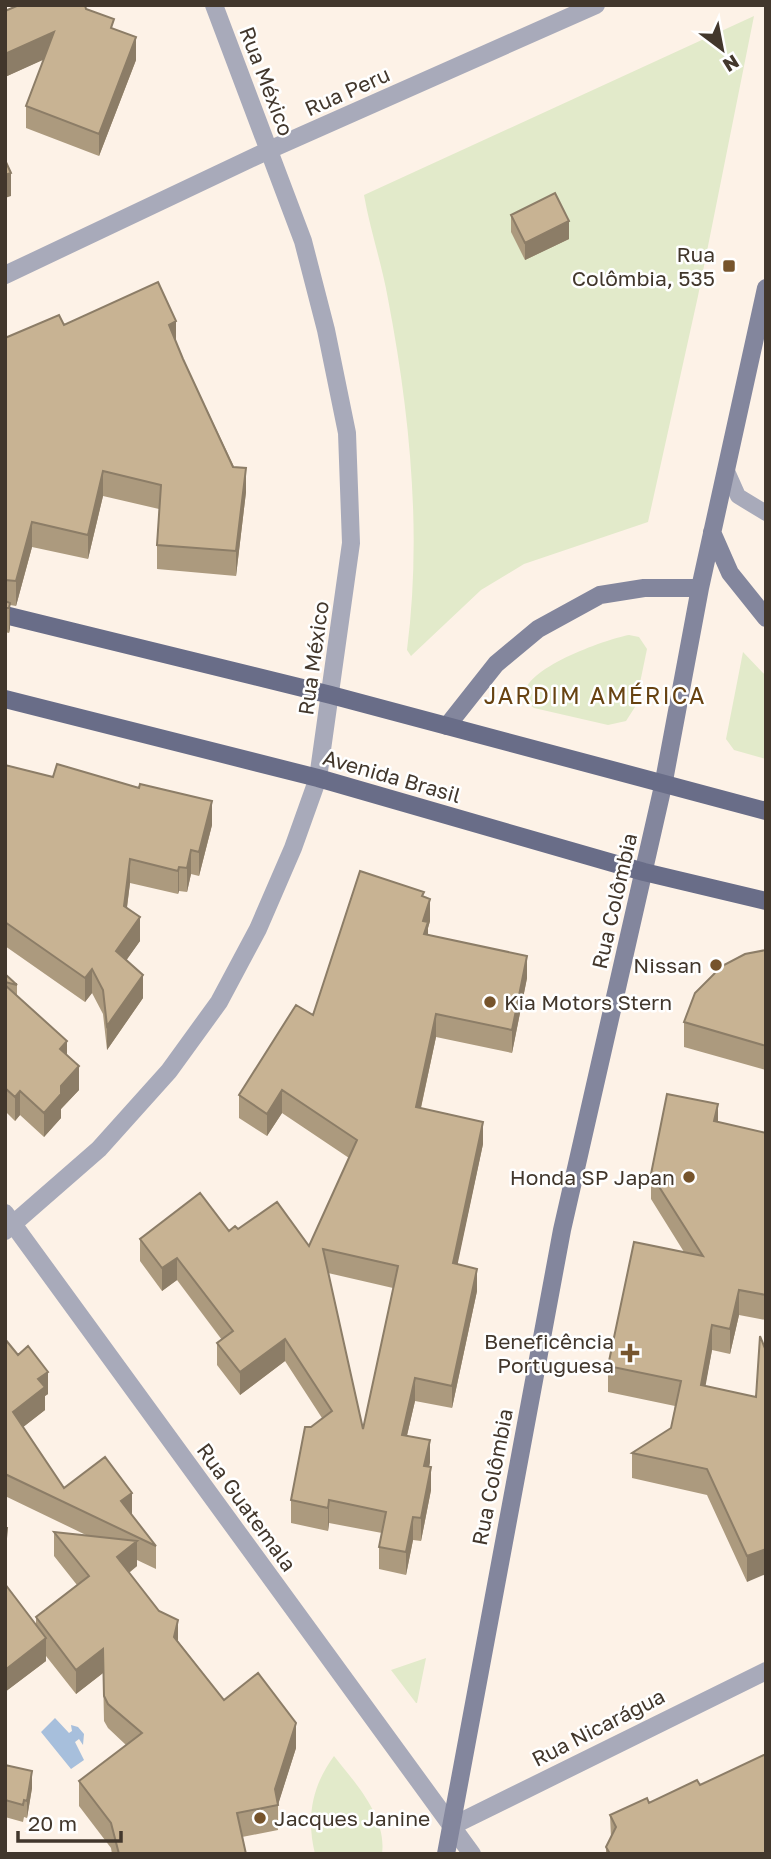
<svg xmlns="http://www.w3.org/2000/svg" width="771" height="1859" font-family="'Golos Text',sans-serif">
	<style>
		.green { fill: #e2eaca }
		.water { fill: #a7bfdc }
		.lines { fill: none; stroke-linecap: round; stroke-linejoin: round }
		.lane { stroke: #a8aaba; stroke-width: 16 }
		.street { stroke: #a8aaba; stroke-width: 18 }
		.secondary { stroke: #83869d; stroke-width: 18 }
		.primary { stroke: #696d88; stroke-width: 18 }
		.wall { fill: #ac9a7e; fill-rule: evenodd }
		.shaded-wall { fill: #8c7d67 }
		.building { fill: #c8b393; stroke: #8c7d67; stroke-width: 2; fill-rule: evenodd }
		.poi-dot { fill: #76542c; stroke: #fff; stroke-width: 2.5 }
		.labels { text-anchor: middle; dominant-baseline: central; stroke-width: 5; stroke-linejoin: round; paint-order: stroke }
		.street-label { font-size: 21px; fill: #42372c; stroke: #fff }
		.poi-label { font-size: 21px; fill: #42372c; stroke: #fff; text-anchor: end }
		.neighbourhood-label { font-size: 23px; letter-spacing: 2px; fill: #674211; stroke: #fff }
	</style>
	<rect width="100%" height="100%" fill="#fdf2e7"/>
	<path class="green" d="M 754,16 L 698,296 L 648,522 L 524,564 L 481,590 L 411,656 L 407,650 C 422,533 410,414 388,299 C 382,264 370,230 364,195 Z
		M 629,635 L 639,637 L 647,649 L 635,707 L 626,721 L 608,725 L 534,708 C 492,678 609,638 629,635 Z
		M 743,652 L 766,676 L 766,759 L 734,750 L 726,739 Z
		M 426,1658 L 417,1703 L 416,1703 L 391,1670 Z
		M 334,1756 C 355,1783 387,1816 382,1854 L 315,1854 C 306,1817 312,1786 334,1756 Z"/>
	<path class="water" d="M 55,1718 L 69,1733 L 72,1731 L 71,1725 L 78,1727 L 84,1734 L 83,1745 L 79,1739 L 75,1742 L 84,1760 L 71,1769 L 41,1732 Z"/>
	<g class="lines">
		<path class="lane" d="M 726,469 L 738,496 L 766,513"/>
		<path class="street" d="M 5,275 L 269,150 L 596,5
			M 5,1213 L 472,1854
			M 5,1231 L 99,1149 L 169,1071 L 219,1002 L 258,929 L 293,848 L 318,778 L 351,543 L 347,433 L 326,330 L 303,241 L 214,5
			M 452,1826 L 766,1671"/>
		<path class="secondary" d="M 712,532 L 730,573 L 766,618
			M 447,726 L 496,664 L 538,629 L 600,595 L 644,588 L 700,588
			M 446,1854 L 562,1230 L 663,786 L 700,588 L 766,288"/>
		<path class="primary" d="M 5,615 L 331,695 L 766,811
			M 5,699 L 318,778 L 644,872 L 766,901"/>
	</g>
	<path class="wall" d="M 86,9 L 114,29 L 136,60 L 99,156 L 26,128 L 26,106 L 44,59 L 5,77 L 5,11 Z
		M 511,215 L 569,239 L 525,260 L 511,232 Z
		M 64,325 L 176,342 L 183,359 L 246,492 L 236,576 L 157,569 L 157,545 L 159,509 L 103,496 L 88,559 L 32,547 L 16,606 L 10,605 L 10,628 L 9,633 L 5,632 L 5,338 Z
		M 5,765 L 212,825 L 199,876 L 191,874 L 187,892 L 179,891 L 178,894 L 130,883 L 127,908 L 140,941 L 126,960 L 143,998 L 107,1050 L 103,1014 L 92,993 L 85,1002 L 5,946 Z
		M 424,897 L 430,921 L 428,928 L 428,935 L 527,978 L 512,1053 L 436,1037 L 421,1108 L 483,1144 L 457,1264 L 477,1291 L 452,1408 L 415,1401 L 407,1435 L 430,1462 L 429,1467 L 431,1490 L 421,1541 L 413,1540 L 406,1575 L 379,1569 L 379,1547 L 382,1533 L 329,1523 L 328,1531 L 291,1523 L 291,1500 L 311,1427 L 322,1418 L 285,1361 L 240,1395 L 217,1365 L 217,1343 L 222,1340 L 177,1280 L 162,1291 L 140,1261 L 140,1239 L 238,1229 L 309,1246 L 349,1158 L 282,1113 L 267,1136 L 239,1118 L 239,1095 ZM 328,1273 L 393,1288 L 363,1429 Z
		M 766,950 L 766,1070 L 684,1047 L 684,1022 Z
		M 5,974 L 17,985 L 17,996 L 67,1055 L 79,1090 L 61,1109 L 61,1118 L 44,1137 L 20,1115 L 15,1121 L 5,1111 Z
		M 718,1122 L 766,1133 L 766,1320 L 739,1315 L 730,1354 L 712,1350 L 705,1386 L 756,1397 L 747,1582 L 707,1495 L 632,1478 L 632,1453 L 671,1428 L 675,1406 L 608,1392 L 608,1366 L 684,1252 L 651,1199 L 651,1174 Z
		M 5,1339 L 48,1394 L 45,1396 L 45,1410 L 23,1427 L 64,1488 L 132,1515 L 156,1546 L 156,1569 L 137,1560 L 137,1566 L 129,1573 L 178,1641 L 224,1700 L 296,1748 L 278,1804 L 278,1830 L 242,1837 L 246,1854 L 112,1854 L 111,1848 L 79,1806 L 79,1781 L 126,1745 L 108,1728 L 104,1721 L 103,1673 L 76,1694 L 46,1656 L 46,1661 L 5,1692 L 5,1584 L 36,1624 L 36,1617 L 77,1585 L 54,1556 L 54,1532 L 86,1535 L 5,1496 Z
		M 5,1765 L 32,1788 L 27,1818 L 24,1817 L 23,1822 L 5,1817 Z
		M 649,1803 L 766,1854 L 606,1854 L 606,1847 L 611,1838 L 610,1815 Z"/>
	<path class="shaded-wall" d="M 54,32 L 54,55 L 5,77 L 5,54 Z
		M 136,37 L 136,60 L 99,156 L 99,134 Z
		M 11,173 L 11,196 L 5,198 L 5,175 Z
		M 569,221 L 569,239 L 525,260 L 525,243 Z
		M 176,321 L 176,346 L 169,325 Z
		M 246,468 L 246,492 L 236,576 L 236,551 Z
		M 103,471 L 103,496 L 88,559 L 88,535 Z
		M 32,522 L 32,547 L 16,606 L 16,581 Z
		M 10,603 L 10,628 L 9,633 L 9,608 Z
		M 212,801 L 212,825 L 199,876 L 199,852 Z
		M 191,850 L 191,874 L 187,892 L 187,868 Z
		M 130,859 L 130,883 L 124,929 L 124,906 Z
		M 179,867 L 179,891 L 178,894 L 178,871 Z
		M 430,899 L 430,921 L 428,928 L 428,945 L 424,957 L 423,921 Z
		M 140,917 L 140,941 L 116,975 L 116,951 Z
		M 527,956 L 527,978 L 512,1053 L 512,1030 Z
		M 92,969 L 92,993 L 85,1002 L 85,978 Z
		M 143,975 L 143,998 L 107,1050 L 107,1026 Z
		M 436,1014 L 436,1037 L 416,1130 L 416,1107 Z
		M 67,1041 L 67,1065 L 60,1049 Z
		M 79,1066 L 79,1090 L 61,1109 L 61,1118 L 44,1137 L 44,1113 L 61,1086 Z
		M 282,1090 L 282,1113 L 267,1136 L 267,1114 Z
		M 20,1091 L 20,1115 L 15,1121 L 15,1097 Z
		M 718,1104 L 718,1130 L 714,1121 Z
		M 483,1122 L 483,1144 L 453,1286 L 453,1263 Z
		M 177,1258 L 177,1280 L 162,1291 L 162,1268 Z
		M 477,1269 L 477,1291 L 452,1408 L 452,1386 Z
		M 739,1290 L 739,1315 L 730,1354 L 730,1329 Z
		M 712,1325 L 712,1350 L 701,1411 L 701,1385 Z
		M 285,1339 L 285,1361 L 240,1395 L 240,1372 Z
		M 48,1372 L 48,1394 L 45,1396 L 45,1410 L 13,1435 L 13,1412 L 38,1379 Z
		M 415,1378 L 415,1401 L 402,1457 L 402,1435 Z
		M 430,1440 L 430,1462 L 424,1489 L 424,1466 Z
		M 431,1467 L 431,1490 L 421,1541 L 421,1518 Z
		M 132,1493 L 132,1515 L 121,1501 Z
		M 329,1500 L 329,1523 L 328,1531 L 328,1508 Z
		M 413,1517 L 413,1540 L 406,1575 L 406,1552 Z
		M 7,1528 L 7,1551 L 5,1571 L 5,1549 Z
		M 137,1541 L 137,1566 L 117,1582 L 117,1557 Z
		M 766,1549 L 766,1574 L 747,1582 L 747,1556 Z
		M 178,1620 L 178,1645 L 174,1637 Z
		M 46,1638 L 46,1661 L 5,1692 L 5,1670 Z
		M 103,1649 L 103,1673 L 76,1694 L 76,1670 Z
		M 296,1723 L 296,1748 L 278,1805 L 275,1789 Z
		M 32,1771 L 32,1788 L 27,1818 L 27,1801 Z"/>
	<path class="building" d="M 19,5 L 85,5 L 86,9 L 114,19 L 111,28 L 136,37 L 99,134 L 26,106 L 54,32 L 5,54 L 5,11 Z
		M 5,160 L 11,173 L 5,175 Z
		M 555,193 L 569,221 L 525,243 L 511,215 Z
		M 158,282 L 176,321 L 169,325 L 183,359 L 233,467 L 246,468 L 236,551 L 157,545 L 161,485 L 103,471 L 88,535 L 32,522 L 16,581 L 5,580 L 5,338 L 59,315 L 64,325 Z
		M 5,601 L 10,603 L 9,608 L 5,608 Z
		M 57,764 L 139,788 L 140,784 L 212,801 L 199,852 L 191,850 L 187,868 L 179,867 L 178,871 L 130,859 L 124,906 L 140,917 L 116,951 L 143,975 L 107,1026 L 103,990 L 92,969 L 85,978 L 5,922 L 5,765 L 53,777 Z
		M 360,871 L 424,892 L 422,896 L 430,899 L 423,921 L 428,922 L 424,934 L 527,956 L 512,1030 L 436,1014 L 416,1107 L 483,1122 L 453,1263 L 477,1269 L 452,1386 L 415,1378 L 402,1435 L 430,1440 L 424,1466 L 431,1467 L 421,1518 L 413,1517 L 406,1552 L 379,1547 L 386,1512 L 329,1500 L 328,1508 L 291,1500 L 305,1427 L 311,1427 L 332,1411 L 285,1339 L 240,1372 L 217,1343 L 233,1331 L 177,1258 L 162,1268 L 140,1239 L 200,1193 L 229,1231 L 235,1226 L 238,1229 L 277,1202 L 309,1246 L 357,1140 L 282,1090 L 267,1114 L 239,1095 L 296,1005 L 313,1015 ZM 323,1249 L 398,1266 L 363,1429 Z
		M 766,950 L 766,1046 L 684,1022 L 695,993 L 722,966 L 745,954 Z
		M 5,974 L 17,985 L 5,982 Z
		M 5,985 L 67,1041 L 60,1049 L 79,1066 L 61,1086 L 61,1094 L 44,1113 L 20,1091 L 15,1097 L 5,1088 Z
		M 667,1094 L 718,1104 L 714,1121 L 766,1133 L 766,1295 L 739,1290 L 730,1329 L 712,1325 L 701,1385 L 756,1397 L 760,1336 L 766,1351 L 766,1549 L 747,1556 L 707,1469 L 632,1453 L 671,1428 L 681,1381 L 608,1366 L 634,1242 L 703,1256 L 651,1174 Z
		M 5,1339 L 18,1355 L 28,1346 L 48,1372 L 38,1379 L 45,1387 L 13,1412 L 64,1488 L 105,1457 L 132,1493 L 121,1501 L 156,1546 L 5,1474 Z
		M 5,1528 L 7,1528 L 5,1549 Z
		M 54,1532 L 137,1541 L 117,1557 L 159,1611 L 178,1620 L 174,1637 L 224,1700 L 258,1673 L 296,1723 L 275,1789 L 278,1805 L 237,1813 L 246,1854 L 119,1854 L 111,1823 L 79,1781 L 142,1733 L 108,1704 L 104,1696 L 103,1649 L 76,1670 L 36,1617 L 89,1576 Z
		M 5,1584 L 46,1638 L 5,1670 Z
		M 766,1754 L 766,1854 L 610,1854 L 606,1847 L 616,1827 L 610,1815 L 647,1798 L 649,1803 L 697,1780 L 700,1785 Z
		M 5,1765 L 32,1771 L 27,1801 L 24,1800 L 23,1805 L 5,1800 Z"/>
	<g class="poi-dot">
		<rect x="722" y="259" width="14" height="14" rx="3.5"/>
		<circle cx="716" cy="965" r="7"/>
		<circle cx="490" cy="1002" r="7"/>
		<circle cx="689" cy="1177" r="7"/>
		<path d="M626.5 1342.5h7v7h7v7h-7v7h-7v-7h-7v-7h7z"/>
		<circle cx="260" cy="1818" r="7"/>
	</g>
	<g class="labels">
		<g class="street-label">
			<text transform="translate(267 81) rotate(69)">Rua México</text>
			<text transform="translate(347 91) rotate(-24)">Rua Peru</text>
			<text transform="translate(313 658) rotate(-82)">Rua México</text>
			<text transform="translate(392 776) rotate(16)">Avenida Brasil</text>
			<text transform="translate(614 901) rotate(-77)">Rua Colômbia</text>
			<text transform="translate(492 1477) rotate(-79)">Rua Colômbia</text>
			<text transform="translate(247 1507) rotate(54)">Rua Guatemala</text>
			<text transform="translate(598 1727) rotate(-27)">Rua Nicarágua</text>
		</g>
		<g class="poi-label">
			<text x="715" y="254">Rua<tspan x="715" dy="24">Colômbia, 535</tspan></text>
			<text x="702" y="965">Nissan</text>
			<text x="504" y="1002" text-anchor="start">Kia Motors Stern</text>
			<text x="675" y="1177">Honda SP Japan</text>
			<text x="614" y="1341">Beneficência<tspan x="614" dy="24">Portuguesa</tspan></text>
			<text x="274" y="1818" text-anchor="start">Jacques Janine</text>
		</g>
		<g class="neighbourhood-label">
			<text x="595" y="695">JARDIM AMÉRICA</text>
		</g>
	</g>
	<rect width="771" height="1859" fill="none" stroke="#42372c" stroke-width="14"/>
	<g transform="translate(722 49) rotate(148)" stroke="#ffffff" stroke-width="5" paint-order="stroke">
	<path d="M0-5L12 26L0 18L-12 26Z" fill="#42372c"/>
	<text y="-10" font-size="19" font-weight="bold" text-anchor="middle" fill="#42372c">N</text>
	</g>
	<path d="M18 1831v10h103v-10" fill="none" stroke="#42372c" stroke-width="3.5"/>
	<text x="28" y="1831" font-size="21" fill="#42372c" stroke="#ffffff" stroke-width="5" paint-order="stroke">20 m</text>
</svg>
